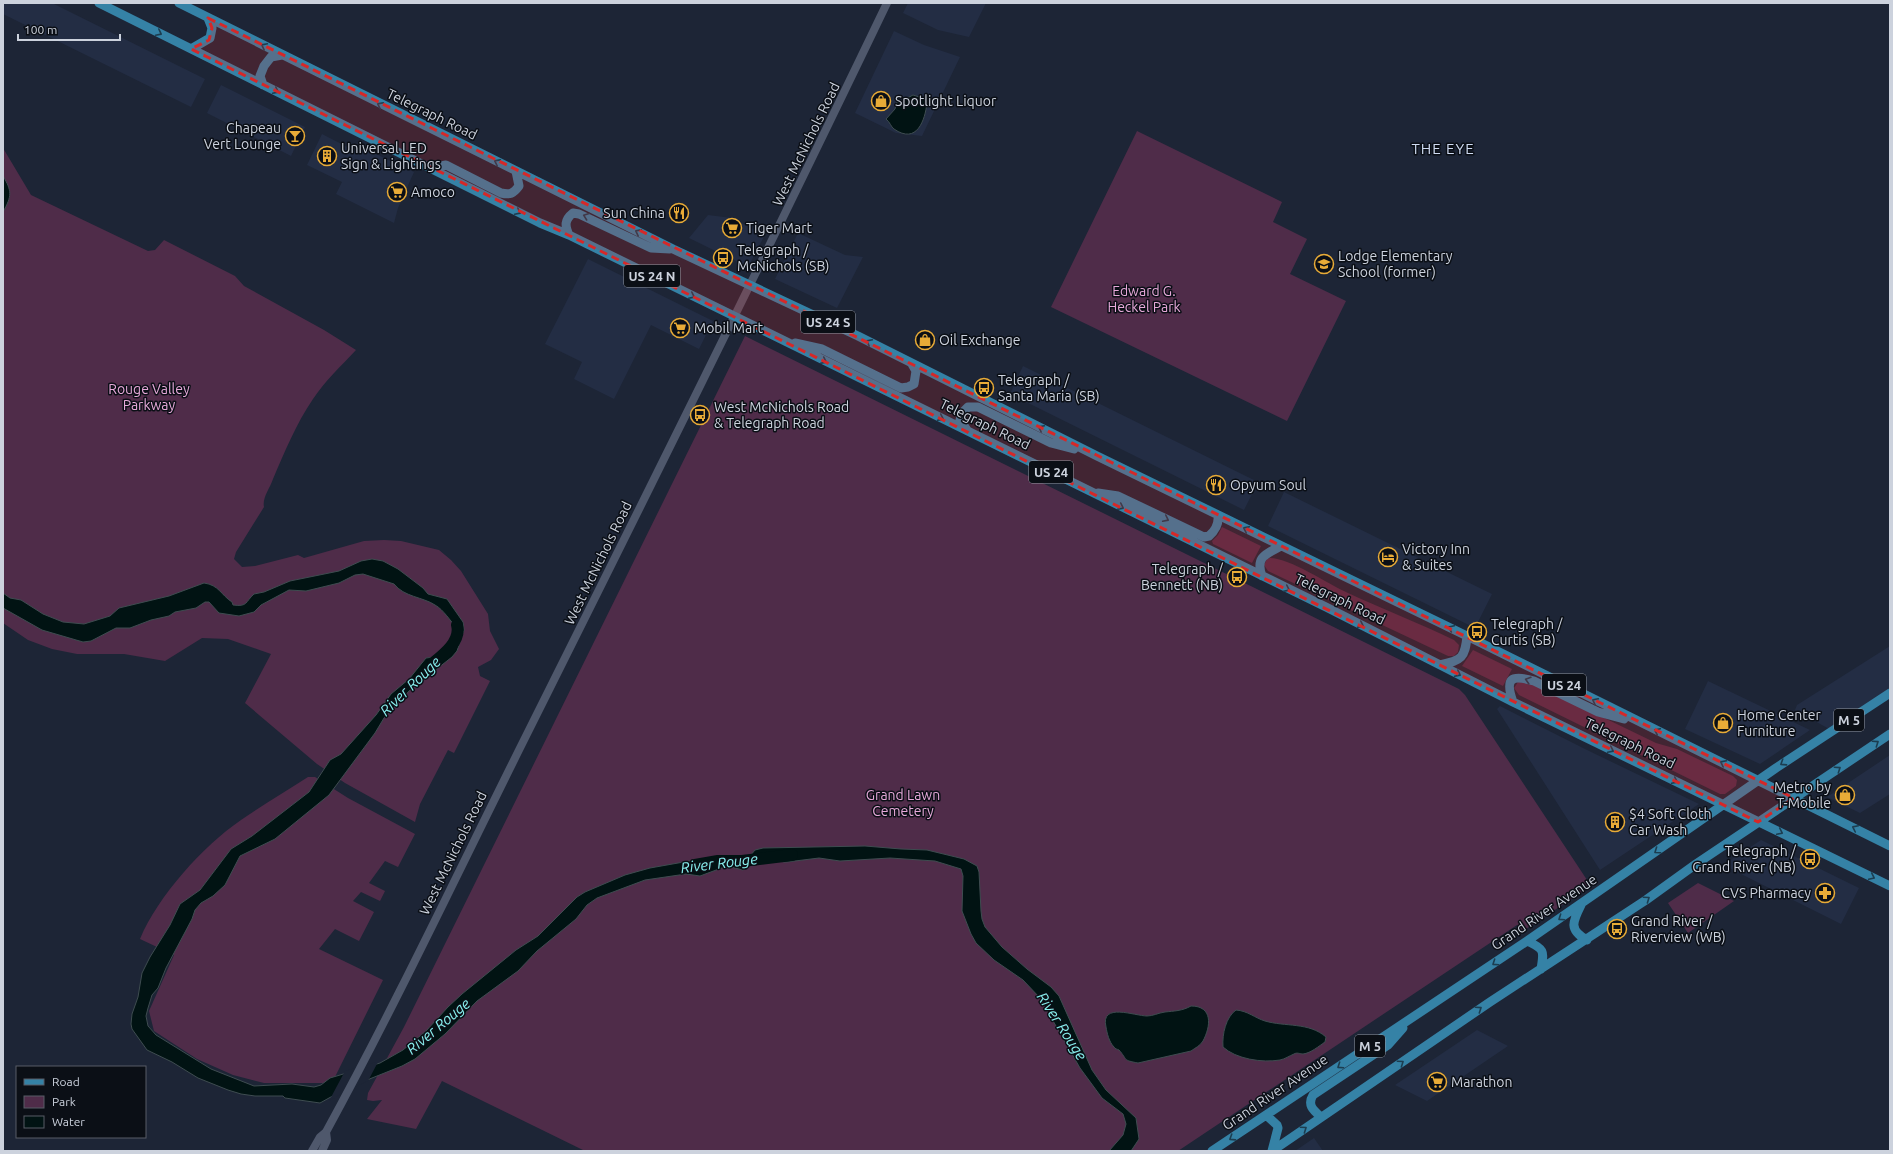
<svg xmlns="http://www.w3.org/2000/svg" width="1893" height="1154" font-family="Ubuntu,sans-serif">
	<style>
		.built { fill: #232d44 }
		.green { fill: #4f2c49 }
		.water { fill: #011313; stroke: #3e4c50 }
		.pier { fill: #1d2536 }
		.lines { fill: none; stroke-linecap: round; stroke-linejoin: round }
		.river { stroke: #011313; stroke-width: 12 }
		.secondary { stroke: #4f586c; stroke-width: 8 }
		.primary { stroke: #3582a6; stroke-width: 9 }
		.oneway { stroke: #1c3d50 }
		.marked { fill: #d62828; fill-opacity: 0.2; stroke: #d62828; stroke-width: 3; stroke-dasharray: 8 5; stroke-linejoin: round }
		.labels { text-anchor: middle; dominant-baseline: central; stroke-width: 3; stroke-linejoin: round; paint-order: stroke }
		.shield { fill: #0b0f16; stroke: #9298a1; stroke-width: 1 }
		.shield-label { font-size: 13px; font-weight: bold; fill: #ccd2dd }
		.poi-label { font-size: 14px; fill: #ccd2dd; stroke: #0b0f16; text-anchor: start }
		.street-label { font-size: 14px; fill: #ccd2dd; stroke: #0b0f16 }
		.park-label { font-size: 14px; fill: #e7a9da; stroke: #0b0f16 }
		.neighbourhood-label { font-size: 15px; letter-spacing: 1px; fill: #cfdbf2; stroke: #0b0f16 }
		.water-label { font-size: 15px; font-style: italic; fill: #88f0ef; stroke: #0b0f16 }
	</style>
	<rect width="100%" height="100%" fill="#1d2536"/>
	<path class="built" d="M 3,3 L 52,3 L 205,79 L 191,107 L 3,14 Z
		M 908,3 L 986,3 L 969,37 L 938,30 L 903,13 Z
		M 894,31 L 924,45 L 960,57 L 922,136 L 896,133 L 855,113 Z
		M 221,85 L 305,127 L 291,156 L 207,113 Z
		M 322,134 L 357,152 L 359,146 L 414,172 L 398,208 L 394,223 L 336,194 L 342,182 L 307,165 Z
		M 708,215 L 732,218 L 757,231 L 769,227 L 748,267 L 689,238 Z
		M 798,233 L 845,255 L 863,257 L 837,308 L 775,279 Z
		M 588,259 L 713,321 L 699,349 L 651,325 L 614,399 L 574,379 L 582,362 L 545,344 Z
		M 1023,366 L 1258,482 L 1244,510 L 1010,394 Z
		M 1284,492 L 1492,594 L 1475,628 L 1268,526 Z
		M 1890,646 L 1890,691 L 1831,730 L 1795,710 L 1797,705 Z
		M 1708,681 L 1810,730 L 1760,764 L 1685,729 Z
		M 1500,706 L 1585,749 L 1699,804 L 1600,870 L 1497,709 Z
		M 1890,755 L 1890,794 L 1860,813 L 1827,797 Z
		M 1761,840 L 1859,888 L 1841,924 L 1723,865 Z
		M 1477,1030 L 1508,1046 L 1427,1101 L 1395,1085 Z
		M 1314,1138 L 1323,1151 L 1295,1151 Z"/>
	<path class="green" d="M 1137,131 L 1282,202 L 1273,222 L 1307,239 L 1290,274 L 1346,301 L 1287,421 L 1051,307 Z
		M 3,148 L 31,195 L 148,251 L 155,250 L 164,240 L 235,276 L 244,286 L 324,330 L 356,350 C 341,366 325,381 313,399 C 296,424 285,451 273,479 C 270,488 262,498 264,507 L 236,552 L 234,559 L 242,567 L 255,566 L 298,555 L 304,558 L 364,541 L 384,540 L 401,541 L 439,550 L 451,560 L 461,571 L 488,614 L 490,631 L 499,649 L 491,660 L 478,667 L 480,676 L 490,681 L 454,753 L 448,750 L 420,804 L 415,822 L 345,783 L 317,764 L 245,703 L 271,654 L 228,639 L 202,638 L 165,661 L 124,654 L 77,654 L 52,649 L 28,640 L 3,623 Z
		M 745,336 L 1459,689 L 1465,695 L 1591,886 L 1523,931 L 1517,925 L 1178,1151 L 585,1151 L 442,1081 L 416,1129 L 367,1119 L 382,1100 L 373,1101 L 367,1100 L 368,1093 L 404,1027 Z
		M 1222,527 L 1261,546 L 1252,563 L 1213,544 L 1212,541 L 1218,535 Z
		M 1270,558 C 1290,558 1328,584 1348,593 C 1383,609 1419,623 1454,640 L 1459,645 L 1458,652 L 1454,656 L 1448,656 L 1268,571 L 1264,565 L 1267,559 Z
		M 1473,650 L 1512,669 L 1503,686 L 1462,666 Z
		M 1518,682 L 1530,682 L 1656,743 L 1677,749 L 1733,776 L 1737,780 L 1736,786 L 1725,794 L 1720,794 L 1519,695 L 1514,688 Z
		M 308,777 L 315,777 L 348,798 L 415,834 L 398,867 L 385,861 L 369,883 L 385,891 L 380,901 L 361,892 L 353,901 L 374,912 L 359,941 L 335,929 L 319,949 L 383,980 L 332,1083 L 264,1083 L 233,1075 L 197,1059 L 154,1031 L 149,1011 L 174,955 L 140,939 C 158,896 203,846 241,820 C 263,805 286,791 308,777 Z
		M 1698,883 L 1734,901 L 1688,933 L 1668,903 Z"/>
	<path class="water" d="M 913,95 L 922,98 L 927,103 C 925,120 917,145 894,129 C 891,127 890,122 886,119 L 895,109 L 897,102 L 902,101 Z
		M 3,176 C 12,191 12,196 3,212 Z
		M 372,559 L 383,561 L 398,569 L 423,588 L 428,594 L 447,599 L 463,622 L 464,630 L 457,651 L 452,657 L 409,691 L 384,718 L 375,733 L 329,795 L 275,839 L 240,856 L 225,885 L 213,896 L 201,903 L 195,910 L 192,919 L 166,968 L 158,988 L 152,995 L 148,1008 L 146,1016 L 148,1026 L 156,1035 L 211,1069 L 254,1086 L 292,1084 L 314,1087 L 321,1085 L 330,1078 L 380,1063 L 403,1050 L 426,1031 L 448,1007 L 462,994 L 516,950 L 538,936 L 577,897 L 585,892 L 625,875 L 650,868 L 695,860 L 714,863 C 725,855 733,862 745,862 L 755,850 L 763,848 L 865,846 L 901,849 L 927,850 L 964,859 L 977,866 L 979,872 L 981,911 L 982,919 L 985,927 L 1002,947 L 1027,969 L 1051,987 L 1059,996 L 1092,1070 L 1106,1090 L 1136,1118 L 1139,1139 L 1131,1151 L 1109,1151 L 1123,1135 L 1126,1124 L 1123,1114 L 1102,1098 L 1080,1068 L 1040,998 L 1023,980 L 994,960 L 976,943 L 971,934 L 962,911 L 963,876 L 961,869 L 935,861 L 890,858 L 840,861 L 819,858 L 787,862 L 783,862 L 774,854 C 754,855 757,860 743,870 L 727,866 L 700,876 L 686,874 L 645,880 L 597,898 L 587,905 L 576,919 L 537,951 L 518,971 L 477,1001 L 445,1034 L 415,1059 L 402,1066 L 347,1088 L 320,1103 L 285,1098 L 283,1096 L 255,1096 L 241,1094 L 228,1090 L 198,1078 L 172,1062 L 147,1050 L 132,1029 L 131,1024 L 132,1014 L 138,997 L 142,973 L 150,957 L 170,925 L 180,904 L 200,890 L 231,849 L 252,836 L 309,792 L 330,760 L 341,754 L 376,715 L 391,694 L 409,679 L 426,658 C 431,657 434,658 439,658 C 453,656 458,640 457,628 C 450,621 444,610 435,605 C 423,597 404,597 394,584 L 363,574 L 355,575 L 339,583 L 306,591 L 289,590 L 261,605 L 254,612 L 239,616 L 219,613 L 209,602 L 205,602 L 196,608 L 175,612 L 169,616 L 151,620 L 130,628 L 116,628 L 91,641 L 83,642 L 42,630 L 3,608 L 3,593 L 10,598 L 21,600 L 43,614 L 63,622 L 84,624 L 110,616 L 119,608 L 169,596 L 204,583 C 219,585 221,595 232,602 L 233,605 C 248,607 245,602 254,594 L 264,592 L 290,581 L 339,571 L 361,561 Z
		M 1191,1006 C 1213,1006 1211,1026 1203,1041 C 1200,1046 1195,1048 1191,1051 L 1138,1063 C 1122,1060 1128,1060 1119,1050 C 1117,1049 1115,1049 1114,1047 C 1109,1042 1107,1033 1106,1027 C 1100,1002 1135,1016 1147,1016 C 1153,1016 1158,1013 1165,1012 C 1174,1011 1182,1011 1191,1006 Z
		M 1236,1010 C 1248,1011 1255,1018 1265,1021 C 1285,1027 1309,1022 1326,1037 L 1325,1042 C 1319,1046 1311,1053 1303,1054 C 1300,1054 1297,1052 1294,1054 C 1289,1056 1285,1059 1280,1060 C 1262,1063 1236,1059 1223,1047 C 1222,1034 1226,1017 1236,1010 Z"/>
	<path class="pier" d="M 376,1062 L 378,1062 L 368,1081 L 348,1090 L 329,1101 L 345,1071 Z"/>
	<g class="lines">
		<path class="river" d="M 427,668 C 439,658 462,643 457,625
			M 695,865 L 718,861 L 742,861 L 792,855"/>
		<path class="secondary" d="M 312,1151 L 320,1137 L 326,1132 C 397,1002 460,868 526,736 C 648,492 769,249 887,3
			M 322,1151 L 327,1140 L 326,1132"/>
		<path class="primary" d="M 99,3 L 540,223 L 569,235 L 1326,607 L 1513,702 L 1890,886
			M 179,3 L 673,249 L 858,336 L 1097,456 L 1467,636 L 1890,846
			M 191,49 L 210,38 L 212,28 L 208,18
			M 263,85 L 260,76 L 264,66 L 271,57 L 282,55
			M 431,168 L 446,165 L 501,193 C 510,195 513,194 519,186 L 516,171
			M 569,235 C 565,226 564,220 573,213 L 579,214 L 651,248 L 670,249
			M 795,343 L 822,349 L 901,388 L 908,387 L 914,384 L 916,371 L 912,364
			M 967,430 L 960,420 L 962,413 L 968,407 L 978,407 L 1051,443 L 1074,449
			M 1098,493 L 1118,496 L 1204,537 L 1209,536 C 1216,530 1219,524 1218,515
			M 1262,576 C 1255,557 1266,554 1281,546
			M 1440,665 C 1462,660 1465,658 1467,636
			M 1513,702 C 1505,679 1510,674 1534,681 L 1598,712 L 1624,719
			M 1581,905 C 1573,921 1568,930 1587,940
			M 1527,941 C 1545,949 1544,951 1541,969
			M 1266,1115 L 1277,1125 L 1278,1128 L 1272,1151
			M 1321,1117 C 1313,1110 1307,1105 1313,1095 L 1388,1045 L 1403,1028
			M 1212,1151 L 1527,941 L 1776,768 L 1890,693
			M 1272,1151 L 1490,1002 L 1646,900 L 1696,864 L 1890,734"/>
	</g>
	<defs><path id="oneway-chevron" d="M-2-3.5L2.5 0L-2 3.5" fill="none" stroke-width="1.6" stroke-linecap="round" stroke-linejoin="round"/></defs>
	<g class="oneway">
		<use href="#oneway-chevron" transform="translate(159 33) rotate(27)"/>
		<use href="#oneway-chevron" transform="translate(264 46) rotate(-153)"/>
		<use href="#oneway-chevron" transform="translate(276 91) rotate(27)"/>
		<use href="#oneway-chevron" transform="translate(380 105) rotate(-154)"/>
		<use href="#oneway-chevron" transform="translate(497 162) rotate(-154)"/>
		<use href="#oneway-chevron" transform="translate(518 212) rotate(27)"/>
		<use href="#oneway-chevron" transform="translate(586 216) rotate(-160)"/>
		<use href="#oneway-chevron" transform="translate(638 232) rotate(-153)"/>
		<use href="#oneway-chevron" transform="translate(692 296) rotate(27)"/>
		<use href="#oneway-chevron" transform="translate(869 342) rotate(-153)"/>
		<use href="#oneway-chevron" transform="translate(824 361) rotate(26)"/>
		<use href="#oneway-chevron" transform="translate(941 418) rotate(26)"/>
		<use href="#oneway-chevron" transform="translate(1041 428) rotate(-153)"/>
		<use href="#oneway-chevron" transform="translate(1121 507) rotate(26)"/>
		<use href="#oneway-chevron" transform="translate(1166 519) rotate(26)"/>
		<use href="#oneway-chevron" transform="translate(1246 529) rotate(-154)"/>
		<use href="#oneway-chevron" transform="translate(1287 589) rotate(26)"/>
		<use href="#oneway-chevron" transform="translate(1361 625) rotate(27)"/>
		<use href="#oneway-chevron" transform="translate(1451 628) rotate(-155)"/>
		<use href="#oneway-chevron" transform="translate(1458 674) rotate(27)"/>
		<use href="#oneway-chevron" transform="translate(1528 680) rotate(-163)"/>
		<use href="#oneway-chevron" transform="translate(1595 701) rotate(-153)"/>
		<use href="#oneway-chevron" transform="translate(1657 731) rotate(-155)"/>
		<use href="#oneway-chevron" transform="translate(1876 743) rotate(-34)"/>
		<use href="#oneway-chevron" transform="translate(1611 750) rotate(26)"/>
		<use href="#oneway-chevron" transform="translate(1723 763) rotate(-153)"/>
		<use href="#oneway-chevron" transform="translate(1783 763) rotate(147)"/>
		<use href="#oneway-chevron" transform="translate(1838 769) rotate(-34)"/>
		<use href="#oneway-chevron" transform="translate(1675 781) rotate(26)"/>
		<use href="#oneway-chevron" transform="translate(1855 828) rotate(-154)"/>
		<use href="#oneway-chevron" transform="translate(1780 832) rotate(26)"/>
		<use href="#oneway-chevron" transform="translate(1657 851) rotate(145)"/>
		<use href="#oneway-chevron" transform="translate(1872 877) rotate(25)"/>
		<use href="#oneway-chevron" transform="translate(1647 899) rotate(-35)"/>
		<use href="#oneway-chevron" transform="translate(1561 918) rotate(146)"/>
		<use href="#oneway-chevron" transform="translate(1495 963) rotate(146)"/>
		<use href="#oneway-chevron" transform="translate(1479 1009) rotate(-34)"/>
		<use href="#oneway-chevron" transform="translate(1401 1063) rotate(-35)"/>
		<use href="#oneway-chevron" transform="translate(1340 1066) rotate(146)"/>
		<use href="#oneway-chevron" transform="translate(1304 1129) rotate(-35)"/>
		<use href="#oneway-chevron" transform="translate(1232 1138) rotate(147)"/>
	</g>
	<path class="marked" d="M 208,18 L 1794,798 L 1758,822 L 191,49 L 209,40 L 212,28 Z"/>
	<defs>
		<symbol id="shop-ring" viewBox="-11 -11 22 22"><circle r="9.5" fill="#0b0f16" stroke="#e8ab37" stroke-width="1.5"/><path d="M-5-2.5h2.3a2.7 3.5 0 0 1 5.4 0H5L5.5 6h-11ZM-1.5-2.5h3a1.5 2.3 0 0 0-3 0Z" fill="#e8ab37"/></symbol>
		<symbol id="bar-ring" viewBox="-11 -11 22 22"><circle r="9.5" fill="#0b0f16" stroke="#e8ab37" stroke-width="1.5"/><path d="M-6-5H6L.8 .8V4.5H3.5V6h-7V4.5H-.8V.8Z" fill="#e8ab37"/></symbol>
		<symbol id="building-ring" viewBox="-11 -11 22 22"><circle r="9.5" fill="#0b0f16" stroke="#e8ab37" stroke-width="1.5"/><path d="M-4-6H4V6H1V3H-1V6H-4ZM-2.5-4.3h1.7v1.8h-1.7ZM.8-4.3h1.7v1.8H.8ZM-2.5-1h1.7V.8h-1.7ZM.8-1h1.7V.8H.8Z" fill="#e8ab37"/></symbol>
		<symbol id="supermarket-ring" viewBox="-11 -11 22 22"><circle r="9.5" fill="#0b0f16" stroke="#e8ab37" stroke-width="1.5"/><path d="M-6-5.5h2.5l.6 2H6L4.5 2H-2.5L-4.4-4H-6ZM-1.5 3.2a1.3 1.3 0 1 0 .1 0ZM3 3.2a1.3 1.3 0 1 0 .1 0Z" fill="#e8ab37"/></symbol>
		<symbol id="restaurant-ring" viewBox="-11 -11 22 22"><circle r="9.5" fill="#0b0f16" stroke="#e8ab37" stroke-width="1.5"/><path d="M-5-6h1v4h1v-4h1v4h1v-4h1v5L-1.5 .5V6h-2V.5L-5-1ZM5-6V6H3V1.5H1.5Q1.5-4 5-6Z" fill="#e8ab37"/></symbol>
		<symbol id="bus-ring" viewBox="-11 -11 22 22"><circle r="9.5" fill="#0b0f16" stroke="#e8ab37" stroke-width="1.5"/><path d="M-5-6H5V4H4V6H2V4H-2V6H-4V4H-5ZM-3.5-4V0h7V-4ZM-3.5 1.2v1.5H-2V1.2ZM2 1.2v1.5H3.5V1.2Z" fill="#e8ab37"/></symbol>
		<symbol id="school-ring" viewBox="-11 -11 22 22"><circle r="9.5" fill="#0b0f16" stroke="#e8ab37" stroke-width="1.5"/><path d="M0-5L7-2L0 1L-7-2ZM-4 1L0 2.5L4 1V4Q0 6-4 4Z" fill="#e8ab37"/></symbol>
		<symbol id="hotel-ring" viewBox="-11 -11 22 22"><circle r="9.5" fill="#0b0f16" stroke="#e8ab37" stroke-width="1.5"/><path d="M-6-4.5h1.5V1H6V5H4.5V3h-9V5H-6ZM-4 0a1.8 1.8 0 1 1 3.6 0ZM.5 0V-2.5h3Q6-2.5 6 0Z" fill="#e8ab37"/></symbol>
		<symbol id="pharmacy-ring" viewBox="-11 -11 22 22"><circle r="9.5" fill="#0b0f16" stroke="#e8ab37" stroke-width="1.5"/><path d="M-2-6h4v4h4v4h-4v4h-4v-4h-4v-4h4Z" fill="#e8ab37"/></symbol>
	</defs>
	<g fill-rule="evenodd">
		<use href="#shop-ring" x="870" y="90" width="22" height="22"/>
		<use href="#bar-ring" x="284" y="125" width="22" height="22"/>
		<use href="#building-ring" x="316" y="145" width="22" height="22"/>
		<use href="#supermarket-ring" x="386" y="181" width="22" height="22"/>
		<use href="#restaurant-ring" x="668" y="202" width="22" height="22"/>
		<use href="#supermarket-ring" x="721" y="217" width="22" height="22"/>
		<use href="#bus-ring" x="712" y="247" width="22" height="22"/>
		<use href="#school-ring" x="1313" y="253" width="22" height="22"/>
		<use href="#supermarket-ring" x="669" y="317" width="22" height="22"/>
		<use href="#shop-ring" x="914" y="329" width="22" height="22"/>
		<use href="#bus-ring" x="973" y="377" width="22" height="22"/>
		<use href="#bus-ring" x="689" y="404" width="22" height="22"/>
		<use href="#restaurant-ring" x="1205" y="474" width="22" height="22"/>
		<use href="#hotel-ring" x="1377" y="546" width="22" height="22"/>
		<use href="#bus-ring" x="1226" y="566" width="22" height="22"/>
		<use href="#bus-ring" x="1466" y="621" width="22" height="22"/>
		<use href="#shop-ring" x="1712" y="712" width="22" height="22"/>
		<use href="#shop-ring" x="1834" y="784" width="22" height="22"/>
		<use href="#building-ring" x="1604" y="811" width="22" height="22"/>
		<use href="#bus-ring" x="1799" y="848" width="22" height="22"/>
		<use href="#pharmacy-ring" x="1814" y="882" width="22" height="22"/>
		<use href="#bus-ring" x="1606" y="918" width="22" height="22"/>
		<use href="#supermarket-ring" x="1426" y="1071" width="22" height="22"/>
	</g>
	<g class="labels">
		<g class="shield">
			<rect x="624" y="265" width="56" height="22" rx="3"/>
			<rect x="801" y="311" width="54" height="22" rx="3"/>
			<rect x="1029" y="461" width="44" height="22" rx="3"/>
			<rect x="1542" y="674" width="44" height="22" rx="3"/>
			<rect x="1834" y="709" width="30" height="22" rx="3"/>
			<rect x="1355" y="1035" width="30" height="22" rx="3"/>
		</g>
		<g class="shield-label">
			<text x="652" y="276">US 24 N</text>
			<text x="828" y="322">US 24 S</text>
			<text x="1051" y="472">US 24</text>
			<text x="1564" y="685">US 24</text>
			<text x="1849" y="720">M 5</text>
			<text x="1370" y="1046">M 5</text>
		</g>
		<g class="poi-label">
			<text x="895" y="101">Spotlight Liquor</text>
			<text x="281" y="128" text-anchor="end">Chapeau<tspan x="281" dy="16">Vert Lounge</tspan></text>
			<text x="341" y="148">Universal LED<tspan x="341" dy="16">Sign &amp; Lightings</tspan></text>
			<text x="411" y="192">Amoco</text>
			<text x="665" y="213" text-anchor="end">Sun China</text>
			<text x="746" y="228">Tiger Mart</text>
			<text x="737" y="250">Telegraph /<tspan x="737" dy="16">McNichols (SB)</tspan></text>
			<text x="1338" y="256">Lodge Elementary<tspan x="1338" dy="16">School (former)</tspan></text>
			<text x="694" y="328">Mobil Mart</text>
			<text x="939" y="340">Oil Exchange</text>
			<text x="998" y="380">Telegraph /<tspan x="998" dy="16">Santa Maria (SB)</tspan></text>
			<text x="714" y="407">West McNichols Road<tspan x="714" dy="16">&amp; Telegraph Road</tspan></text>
			<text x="1230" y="485">Opyum Soul</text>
			<text x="1402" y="549">Victory Inn<tspan x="1402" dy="16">&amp; Suites</tspan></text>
			<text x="1223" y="569" text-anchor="end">Telegraph /<tspan x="1223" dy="16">Bennett (NB)</tspan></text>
			<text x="1491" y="624">Telegraph /<tspan x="1491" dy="16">Curtis (SB)</tspan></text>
			<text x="1737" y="715">Home Center<tspan x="1737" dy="16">Furniture</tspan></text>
			<text x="1831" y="787" text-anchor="end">Metro by<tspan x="1831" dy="16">T-Mobile</tspan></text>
			<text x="1629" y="814">$4 Soft Cloth<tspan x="1629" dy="16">Car Wash</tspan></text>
			<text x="1796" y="851" text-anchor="end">Telegraph /<tspan x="1796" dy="16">Grand River (NB)</tspan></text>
			<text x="1811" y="893" text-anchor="end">CVS Pharmacy</text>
			<text x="1631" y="921">Grand River /<tspan x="1631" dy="16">Riverview (WB)</tspan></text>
			<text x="1451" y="1082">Marathon</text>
		</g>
		<g class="street-label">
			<text transform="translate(432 114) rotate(26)">Telegraph Road</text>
			<text transform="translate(806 144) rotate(-64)">West McNichols Road</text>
			<text transform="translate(985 424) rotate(26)">Telegraph Road</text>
			<text transform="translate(598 563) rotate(-64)">West McNichols Road</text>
			<text transform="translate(1340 599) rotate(26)">Telegraph Road</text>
			<text transform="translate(1630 743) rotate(26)">Telegraph Road</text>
			<text transform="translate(453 853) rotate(-64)">West McNichols Road</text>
			<text transform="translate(1544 912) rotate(-34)">Grand River Avenue</text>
			<text transform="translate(1275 1092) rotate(-34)">Grand River Avenue</text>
		</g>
		<g class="park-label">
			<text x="1144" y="291">Edward G.<tspan x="1144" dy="16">Heckel Park</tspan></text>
			<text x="149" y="389">Rouge Valley<tspan x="149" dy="16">Parkway</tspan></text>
			<text x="903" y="795">Grand Lawn<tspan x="903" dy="16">Cemetery</tspan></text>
		</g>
		<g class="neighbourhood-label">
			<text x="1443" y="148">THE EYE</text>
		</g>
		<g class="water-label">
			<text transform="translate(410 686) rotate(-44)">River Rouge</text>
			<text transform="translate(719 863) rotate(-7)">River Rouge</text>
			<text transform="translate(438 1026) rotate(-40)">River Rouge</text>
			<text transform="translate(1062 1026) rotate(57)">River Rouge</text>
		</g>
	</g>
	<rect width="1893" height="1154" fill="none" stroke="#ccd2dd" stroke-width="8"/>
	<rect x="16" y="1066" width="130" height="72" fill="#0b0f16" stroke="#585d66"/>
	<rect x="24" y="1079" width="20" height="6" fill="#3582a6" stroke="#585d66"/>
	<text x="52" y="1086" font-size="12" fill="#ccd2dd">Road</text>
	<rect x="24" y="1096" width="20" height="12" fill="#4f2c49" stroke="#585d66"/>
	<text x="52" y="1106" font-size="12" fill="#ccd2dd">Park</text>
	<rect x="24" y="1116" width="20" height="12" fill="#011313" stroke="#585d66"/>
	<text x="52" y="1126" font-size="12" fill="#ccd2dd">Water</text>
	<path d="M18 34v6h102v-6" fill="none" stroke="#ccd2dd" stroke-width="2"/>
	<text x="24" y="34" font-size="12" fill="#ccd2dd" stroke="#0b0f16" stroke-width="3" paint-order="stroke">100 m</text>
</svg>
